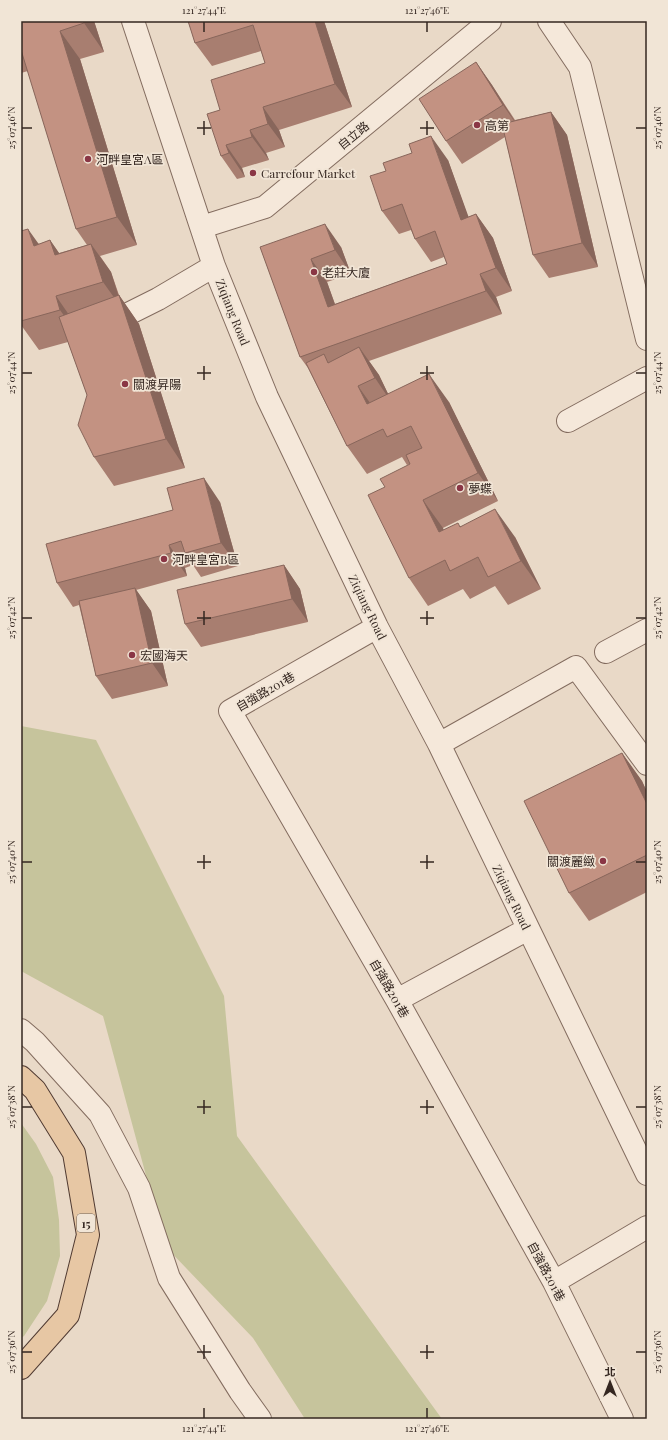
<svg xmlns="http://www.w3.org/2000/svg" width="668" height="1440" font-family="'Playfair Display','Noto Sans TC',serif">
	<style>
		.green { fill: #c6c49c }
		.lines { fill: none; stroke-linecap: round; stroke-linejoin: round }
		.minor-casing { stroke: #836c5f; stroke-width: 24 }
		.major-casing { stroke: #513b32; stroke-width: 24 }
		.minor { stroke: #f5e8da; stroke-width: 22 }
		.major { stroke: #e7c7a4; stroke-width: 22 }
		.wall { fill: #a87e70 }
		.shaded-wall { fill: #88665b }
		.building { fill: #c39282; stroke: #88665b }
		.ticks { fill: none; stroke: #352721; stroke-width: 1.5 }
		.poi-dot { fill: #8a3645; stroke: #f1e5d6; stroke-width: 1.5 }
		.labels { text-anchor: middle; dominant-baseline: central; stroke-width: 3.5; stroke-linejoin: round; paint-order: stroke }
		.shield { fill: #f1e5d6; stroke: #6d6057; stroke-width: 1 }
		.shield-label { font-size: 11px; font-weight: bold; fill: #352721 }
		.poi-label { font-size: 12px; fill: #352721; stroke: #f1e5d6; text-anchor: start }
		.street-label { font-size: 12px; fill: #352721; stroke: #f1e5d6 }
		.neatline { fill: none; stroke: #352721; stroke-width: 1.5 }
		.ticks-label { font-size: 10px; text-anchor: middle; fill: #352721 }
	</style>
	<rect width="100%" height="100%" fill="#e9d9c7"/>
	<path class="green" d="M 21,726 L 96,740 L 224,996 L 237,1136 L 442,1419 L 305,1419 L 253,1338 L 165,1246 L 103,1016 L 21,971 Z
		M 21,1123 L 36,1144 L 53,1177 L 59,1220 L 60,1256 L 47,1301 L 24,1336 L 21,1338 Z"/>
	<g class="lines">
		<defs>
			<path id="minor" d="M 133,21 L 214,266 L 267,397 L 377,627 L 439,744 L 647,1174
				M 549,21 L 580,67 L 647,339
				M 202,227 L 265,207 L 490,21
				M 130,313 L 158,299 L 214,266
				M 568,421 L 647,378
				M 377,627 L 230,711 L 397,1000 L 554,1282 L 622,1419
				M 606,652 L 647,630
				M 439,744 L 576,667 L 647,764
				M 397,1000 L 528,929
				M 21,1030 L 35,1042 L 100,1114 L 139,1188 L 169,1278 L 240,1391 L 260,1419
				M 554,1282 L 647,1227"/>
			<path id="major" d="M 21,1077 L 35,1090 L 74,1153 L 88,1235 L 68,1315 L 21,1368"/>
		</defs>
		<use href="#minor" class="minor-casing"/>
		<use href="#major" class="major-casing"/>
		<use href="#minor" class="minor"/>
		<use href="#major" class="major"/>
	</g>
	<path class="wall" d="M 21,21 L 94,21 L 104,52 L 80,59 L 137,245 L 100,256 L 111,272 L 119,295 L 139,324 L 185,468 L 114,486 L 94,457 L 87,395 L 68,342 L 39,350 L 21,325 L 21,231 L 39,244 L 50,240 L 59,253 L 87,245 L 76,229 L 28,71 L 21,73 Z
		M 188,21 L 324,21 L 352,107 L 279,130 L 285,147 L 266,153 L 269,160 L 242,168 L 245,177 L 237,179 L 221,156 L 220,110 L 265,63 L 261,51 L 212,66 L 195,43 Z
		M 476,62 L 492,85 L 515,120 L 551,112 L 567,135 L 598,267 L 549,278 L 533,255 L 505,137 L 462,164 L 446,141 Z
		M 448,160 L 468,217 L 476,214 L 493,238 L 512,291 L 496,297 L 502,314 L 369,361 L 379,375 L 388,394 L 449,402 L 498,501 L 443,528 L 443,530 L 460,526 L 515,537 L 541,589 L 508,605 L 495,586 L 470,599 L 463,589 L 428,606 L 409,578 L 385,487 L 410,464 L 407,465 L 402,457 L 367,474 L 347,446 L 308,368 L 300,357 L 260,247 L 341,247 L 351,274 L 327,282 L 335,304 L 447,264 L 444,257 L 431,262 L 415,239 L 411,230 L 399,234 L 382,211 Z
		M 220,502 L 238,566 L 201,577 L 193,565 L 185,568 L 187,576 L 136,590 L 151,611 L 168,686 L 112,699 L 96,676 L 79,605 L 73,607 L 57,583 Z
		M 284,565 L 300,589 L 308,622 L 201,647 L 185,624 Z
		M 622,753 L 642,781 L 647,792 L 647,892 L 589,921 L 569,893 Z"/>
	<path class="shaded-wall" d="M 83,21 L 94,21 L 104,52 L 84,23 Z
		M 315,21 L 324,21 L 352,107 L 335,84 Z
		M 60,31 L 80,59 L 137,245 L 117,217 Z
		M 476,62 L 492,85 L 519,128 L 503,105 Z
		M 263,107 L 279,130 L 285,147 L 268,124 Z
		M 551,112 L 567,135 L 598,267 L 582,243 Z
		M 250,130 L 266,153 L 269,160 L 252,137 Z
		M 431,136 L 448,160 L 478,243 L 461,220 Z
		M 226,145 L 242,168 L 245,177 L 229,153 Z
		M 476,214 L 493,238 L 512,291 L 496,268 Z
		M 325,224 L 341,247 L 351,274 L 335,250 Z
		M 28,229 L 48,257 L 34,246 Z
		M 50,240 L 70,269 L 55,255 Z
		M 91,244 L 111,272 L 123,310 L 103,282 Z
		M 311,259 L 327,282 L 344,330 L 328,307 Z
		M 480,274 L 496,297 L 502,314 L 486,291 Z
		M 119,295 L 139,324 L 185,468 L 166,439 Z
		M 56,296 L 76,325 L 80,338 L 60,310 Z
		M 359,347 L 379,375 L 394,406 L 375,378 Z
		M 429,374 L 449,402 L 498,501 L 478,473 Z
		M 358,386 L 378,414 L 367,404 Z
		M 204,478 L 220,502 L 238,566 L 221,543 Z
		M 423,500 L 443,528 L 458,560 L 439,532 Z
		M 495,509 L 515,537 L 541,589 L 521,561 Z
		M 169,545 L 185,568 L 187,576 L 171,553 Z
		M 284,565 L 300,589 L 308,622 L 292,599 Z
		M 135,588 L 151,611 L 168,686 L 152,663 Z
		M 622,753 L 642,781 L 647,792 L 647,804 Z"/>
	<path class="building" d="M 21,21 L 83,21 L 84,23 L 60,31 L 117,217 L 76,229 L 21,50 Z
		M 188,21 L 315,21 L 335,84 L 263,107 L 268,124 L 250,130 L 252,137 L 226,145 L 229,153 L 221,156 L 207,114 L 220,110 L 211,80 L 265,63 L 253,25 L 195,43 Z
		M 476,62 L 503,105 L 446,141 L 419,99 Z
		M 551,112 L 582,243 L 533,255 L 502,124 Z
		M 431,136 L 461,220 L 476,214 L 496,268 L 480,274 L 486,291 L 300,357 L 260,247 L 325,224 L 335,250 L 311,259 L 328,307 L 447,264 L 435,231 L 415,239 L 402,204 L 382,211 L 370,176 L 386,171 L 383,163 L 412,153 L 409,144 Z
		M 28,229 L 34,246 L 50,240 L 55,255 L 91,244 L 103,282 L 56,296 L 60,310 L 21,321 L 21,231 Z
		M 119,295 L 166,439 L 94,457 L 78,425 L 87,395 L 59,317 Z
		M 359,347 L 375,378 L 358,386 L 367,404 L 429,374 L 478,473 L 423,500 L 439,532 L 458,523 L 460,527 L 495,509 L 521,561 L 488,577 L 478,557 L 450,571 L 445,560 L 409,578 L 368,495 L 385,487 L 380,479 L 410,464 L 406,455 L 422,448 L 411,426 L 387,437 L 383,429 L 347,446 L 306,363 L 324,354 L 328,363 Z
		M 204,478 L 221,543 L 185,553 L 181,541 L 169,545 L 171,553 L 57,583 L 46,544 L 173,510 L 167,488 Z
		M 284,565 L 292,599 L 185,624 L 177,590 Z
		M 135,588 L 152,663 L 96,676 L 79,601 Z
		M 622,753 L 647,804 L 647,855 L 569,893 L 524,801 Z"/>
	<path class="ticks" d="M 204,22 L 204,32M 427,22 L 427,32M 204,121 L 204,135M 427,121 L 427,135M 22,128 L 32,128M 197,128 L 211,128M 420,128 L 434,128M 636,128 L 646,128M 204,366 L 204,380M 427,366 L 427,380M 22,373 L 32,373M 197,373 L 211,373M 420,373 L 434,373M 636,373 L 646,373M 204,611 L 204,625M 427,611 L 427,625M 22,618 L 32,618M 197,618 L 211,618M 420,618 L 434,618M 636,618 L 646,618M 204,855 L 204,869M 427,855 L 427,869M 22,862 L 32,862M 197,862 L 211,862M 420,862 L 434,862M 636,862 L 646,862M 204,1100 L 204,1114M 427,1100 L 427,1114M 22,1107 L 32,1107M 197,1107 L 211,1107M 420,1107 L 434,1107M 636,1107 L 646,1107M 204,1345 L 204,1359M 427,1345 L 427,1359M 22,1352 L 32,1352M 197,1352 L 211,1352M 420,1352 L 434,1352M 636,1352 L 646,1352M 204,1408 L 204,1418M 427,1408 L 427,1418"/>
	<g class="poi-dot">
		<circle cx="477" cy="125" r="4"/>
		<circle cx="88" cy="159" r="4"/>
		<circle cx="253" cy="173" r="4"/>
		<circle cx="314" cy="272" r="4"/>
		<circle cx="125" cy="384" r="4"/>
		<circle cx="460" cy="488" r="4"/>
		<circle cx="164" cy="559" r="4"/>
		<circle cx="132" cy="655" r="4"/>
		<circle cx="603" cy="861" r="4"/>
	</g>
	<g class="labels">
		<rect class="shield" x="77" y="1214" width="18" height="18" rx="3"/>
		<g class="shield-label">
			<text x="86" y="1223">15</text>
		</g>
		<g class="poi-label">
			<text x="485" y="125">高第</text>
			<text x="96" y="159">河畔皇宮A區</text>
			<text x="261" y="173">Carrefour Market</text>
			<text x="322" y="272">老莊大廈</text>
			<text x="133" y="384">關渡昇陽</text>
			<text x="468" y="488">夢蝶</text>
			<text x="172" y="559">河畔皇宮B區</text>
			<text x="140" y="655">宏國海天</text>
			<text x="595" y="861" text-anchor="end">關渡麗緻</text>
		</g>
		<g class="street-label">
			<text transform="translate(353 135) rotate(-39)">自立路</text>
			<text transform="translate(233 312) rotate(68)">Ziqiang Road</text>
			<text transform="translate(368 607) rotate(64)">Ziqiang Road</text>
			<text transform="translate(265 691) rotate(-30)">自強路201巷</text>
			<text transform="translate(512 897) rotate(64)">Ziqiang Road</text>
			<text transform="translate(390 988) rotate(60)">自強路201巷</text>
			<text transform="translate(547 1271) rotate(62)">自強路201巷</text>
		</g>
	</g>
	<rect width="668" height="1440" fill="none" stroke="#f1e5d6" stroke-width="44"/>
	<g transform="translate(610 1382)" stroke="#f1e5d6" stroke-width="3" paint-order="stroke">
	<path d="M0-3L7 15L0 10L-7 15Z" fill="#352721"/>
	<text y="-6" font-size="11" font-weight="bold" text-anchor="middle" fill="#352721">北</text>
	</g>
	<rect x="22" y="22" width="624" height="1396" class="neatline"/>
	<g class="ticks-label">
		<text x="204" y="14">121°27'44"E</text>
		<text x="427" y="14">121°27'46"E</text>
		<text transform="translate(11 128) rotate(-90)" y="4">25°07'46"N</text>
		<text transform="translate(657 128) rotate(-90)" y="4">25°07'46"N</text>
		<text transform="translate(11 373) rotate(-90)" y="4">25°07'44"N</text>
		<text transform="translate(657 373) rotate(-90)" y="4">25°07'44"N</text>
		<text transform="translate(11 618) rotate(-90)" y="4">25°07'42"N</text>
		<text transform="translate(657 618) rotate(-90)" y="4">25°07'42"N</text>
		<text transform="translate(11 862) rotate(-90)" y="4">25°07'40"N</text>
		<text transform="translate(657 862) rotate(-90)" y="4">25°07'40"N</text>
		<text transform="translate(11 1107) rotate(-90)" y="4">25°07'38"N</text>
		<text transform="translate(657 1107) rotate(-90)" y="4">25°07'38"N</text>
		<text transform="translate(11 1352) rotate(-90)" y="4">25°07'36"N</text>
		<text transform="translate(657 1352) rotate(-90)" y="4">25°07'36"N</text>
		<text x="204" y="1432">121°27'44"E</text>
		<text x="427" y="1432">121°27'46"E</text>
	</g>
</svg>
